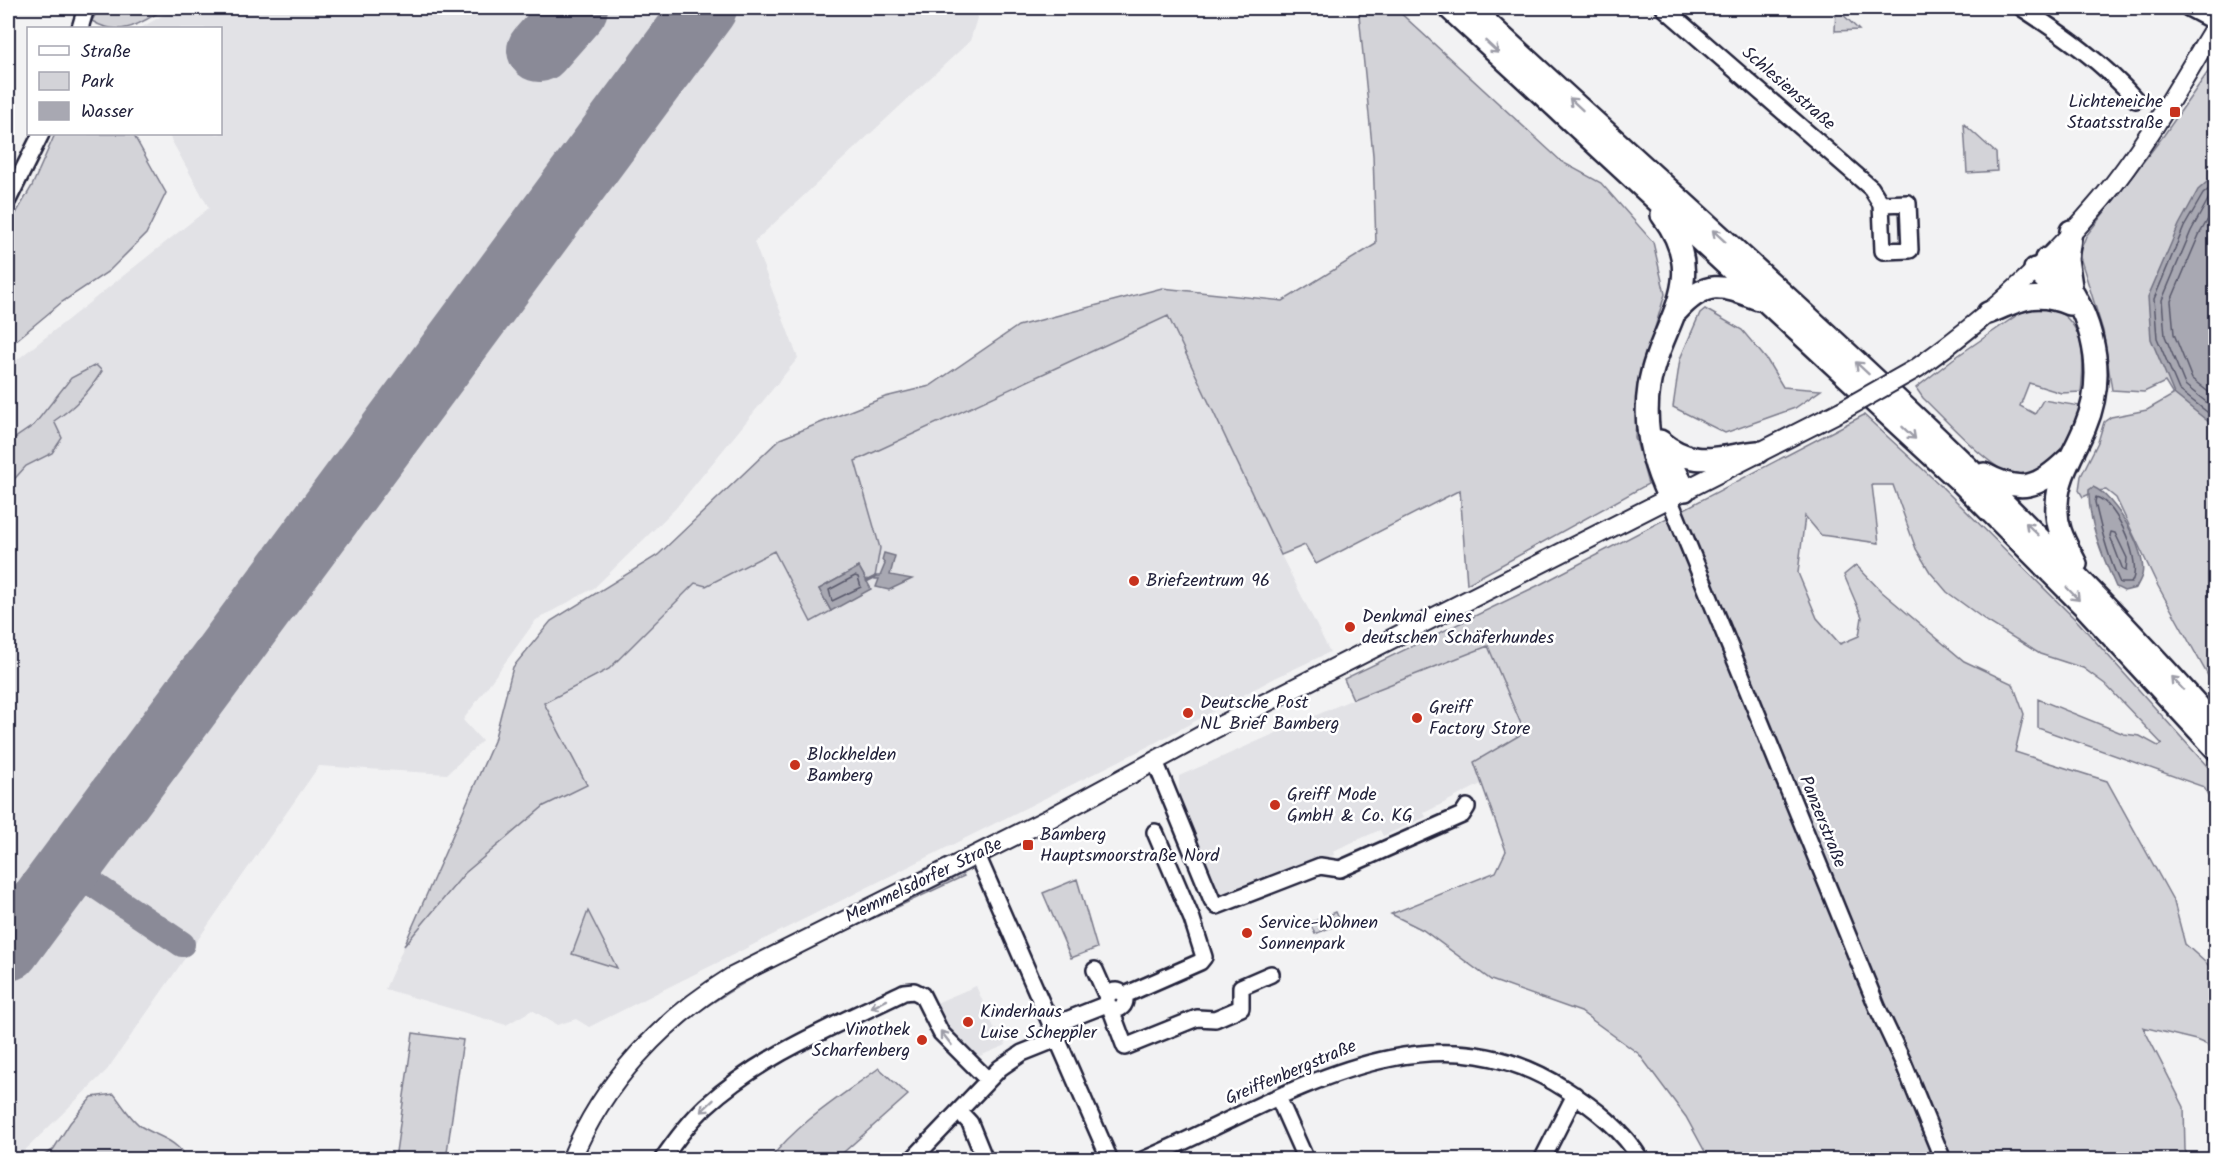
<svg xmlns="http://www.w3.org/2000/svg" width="2223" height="1167" font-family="Kalam,sans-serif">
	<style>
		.built { fill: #e2e2e6 }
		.green { fill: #d3d3d8; stroke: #7a7a8a; stroke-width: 1.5 }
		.water { fill: #a8a8b2; stroke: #727282; stroke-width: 1.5 }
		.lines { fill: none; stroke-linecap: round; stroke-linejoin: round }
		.shore { stroke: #58586b; stroke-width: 1.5 }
		.stream { stroke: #727282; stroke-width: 3 }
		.taxiway { stroke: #8a8a97; stroke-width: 26 }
		.runway { stroke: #8a8a97; stroke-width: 64 }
		.minor-casing { stroke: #22223b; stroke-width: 20 }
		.major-casing { stroke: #22223b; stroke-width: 22 }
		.highway-casing { stroke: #22223b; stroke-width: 26 }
		.minor { stroke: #fff; stroke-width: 15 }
		.major { stroke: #fff; stroke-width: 18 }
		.highway { stroke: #fff; stroke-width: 21 }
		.major-bridge-casing { stroke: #22223b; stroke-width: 22; stroke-linecap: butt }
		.major-bridge { stroke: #fff; stroke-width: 18 }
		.oneway { stroke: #9c9ca7 }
		.poi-dot { fill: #c8321e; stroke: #fff; stroke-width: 2 }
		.labels { text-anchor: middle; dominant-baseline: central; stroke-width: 5; stroke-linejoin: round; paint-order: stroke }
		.street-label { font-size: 18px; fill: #22223b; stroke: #fff }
		.poi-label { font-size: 18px; fill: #22223b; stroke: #fff; text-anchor: start }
	</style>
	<rect width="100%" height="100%" fill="#f2f2f3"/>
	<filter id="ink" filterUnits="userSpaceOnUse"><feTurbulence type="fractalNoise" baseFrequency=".0167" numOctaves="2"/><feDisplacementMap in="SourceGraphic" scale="12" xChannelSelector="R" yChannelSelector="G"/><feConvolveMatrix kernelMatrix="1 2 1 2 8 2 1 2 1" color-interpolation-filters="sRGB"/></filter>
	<g filter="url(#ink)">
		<path class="built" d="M 175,8 L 980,8 L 970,41 L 754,242 L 798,358 L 675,509 L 594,588 L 536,620 L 463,720 L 482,741 L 447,774 L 319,766 L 107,1070 L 15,1160 L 8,1159 L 8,367 L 209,208 L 168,134 L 220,134 L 220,28 L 141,28 Z
			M 1168,316 L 1281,555 L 1330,652 L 1275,678 L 1149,746 L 589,1027 L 576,1019 L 557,1025 L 532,1010 L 506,1025 L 385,989 L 404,946 L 465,873 L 544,806 L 587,785 L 544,704 L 609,669 L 695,583 L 855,461 Z
			M 1488,646 L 1521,724 L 1520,735 L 1474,762 L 1481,784 L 1424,813 L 1426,817 L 1383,836 L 1380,830 L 1333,851 L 1334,855 L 1218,901 L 1179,804 L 1179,776 L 1353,699 Z
			M 976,986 L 995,1030 L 999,1029 L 1006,1045 L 975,1058 L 950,1030 L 936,1003 Z"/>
		<path class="green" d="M 99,8 L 166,8 C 140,23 122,39 92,21 Z
			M 1365,8 L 1395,8 L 1562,162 L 1601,183 L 1653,242 L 1665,294 L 1638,385 L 1635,437 L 1648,484 L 1467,584 L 1460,490 L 1316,564 L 1305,545 L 1281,555 L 1168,316 L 855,461 L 880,548 L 875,577 L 867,581 L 859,567 L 819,589 L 831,611 L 811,622 L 774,551 L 706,586 L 695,583 L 609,669 L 544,703 L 587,785 L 544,806 L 465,873 L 404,946 L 494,741 L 513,667 L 551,621 L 658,555 L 780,439 L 885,397 L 930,386 L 1018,326 L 1162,288 L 1283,301 L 1376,244 L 1373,155 L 1359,14 Z
			M 1836,8 L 1859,30 L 1835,31 Z
			M 2215,62 L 2215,688 L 2158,586 L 2116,498 L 2106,490 L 2096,491 L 2083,497 L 2079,490 L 2081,476 L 2098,442 L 2104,422 L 2111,417 L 2147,410 L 2173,395 L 2165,382 L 2144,392 L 2112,390 L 2103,331 L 2079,254 L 2086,236 L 2164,135 Z
			M 1964,124 L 1996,153 L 1997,171 L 1967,173 Z
			M 55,134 L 133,134 L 166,193 L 146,234 L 109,271 L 62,302 L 8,347 L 8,227 L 32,186 Z
			M 2044,306 C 2086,317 2085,357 2081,392 L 2061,393 L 2029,383 L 2020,406 L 2035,414 L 2043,400 L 2080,406 C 2072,433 2049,487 2011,474 C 1987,466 1943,417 1923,398 L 1916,388 L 1953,359 L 2026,309 Z
			M 1705,309 L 1742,330 L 1767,360 L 1783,387 L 1821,390 L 1795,408 L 1725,433 L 1673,407 L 1680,359 L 1700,313 Z
			M 96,365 L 102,371 C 88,393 75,407 54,421 L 62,438 L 52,453 L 26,466 L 8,486 L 8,443 L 34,425 L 71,378 Z
			M 1864,415 L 1940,485 L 2079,623 L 2215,775 L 2215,810 L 2204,787 L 2038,728 L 2038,699 L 2124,734 L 2140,736 L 2158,746 L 2162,744 L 2105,684 L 2083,668 L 2040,654 L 1988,622 L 1947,592 L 1930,572 L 1916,549 L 1893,485 L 1872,485 L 1879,543 L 1821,535 L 1805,516 L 1798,573 L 1817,618 L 1840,644 L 1859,636 L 1862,617 L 1844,575 L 1856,565 L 1882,592 L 1964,661 L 2013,684 L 2024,714 L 2015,752 L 2107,781 L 2174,902 L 2185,944 L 2215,971 L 2215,1048 L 2196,1040 L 2143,1027 L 2184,1107 L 2185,1150 L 2190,1159 L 1709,1159 L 1686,1117 L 1639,1054 L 1581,1012 L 1491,980 L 1423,930 L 1391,914 L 1496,872 L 1506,851 L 1474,762 L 1520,735 L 1521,724 L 1488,646 L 1353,699 L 1344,679 L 1539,585 Z
			M 962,874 L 964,876 C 915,899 867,921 819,944 C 713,996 628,1044 582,1159 L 578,1160 L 605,1106 L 660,1039 L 718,993 Z
			M 1077,879 L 1097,948 L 1071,958 L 1043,893 Z
			M 588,911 L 617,968 L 572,954 Z
			M 1336,912 L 1341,923 L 1315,934 L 1310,923 Z
			M 413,1033 L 463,1040 L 446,1159 L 395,1159 Z
			M 879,1068 L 908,1095 L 836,1159 L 770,1159 C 800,1121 840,1097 879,1068 Z
			M 114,1094 C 122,1104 131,1120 142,1127 C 158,1137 178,1140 186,1159 L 38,1159 L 53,1150 L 70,1123 L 92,1097 Z"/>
		<path class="water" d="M 2215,175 L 2215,427 L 2174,394 L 2151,339 L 2148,297 L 2179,225 L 2198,190 Z
			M 2093,487 C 2114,495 2148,552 2142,575 C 2141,579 2138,584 2136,588 L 2124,591 L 2116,587 C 2103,557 2088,523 2089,490 Z
			M 884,553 L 895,556 L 890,575 L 912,579 L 889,590 L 876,587 L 879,579 L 875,579 L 875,576 L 880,576 L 885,564 L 882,560 Z
			M 859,567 L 871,589 L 831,611 L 819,589 Z"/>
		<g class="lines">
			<path class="shore" d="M 2216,183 L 2203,194 L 2184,227 L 2154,299 L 2157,338 L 2179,390 L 2216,419
				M 2216,193 L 2209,198 L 2191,231 L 2162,300 L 2165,336 L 2185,385 L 2216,410
				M 2216,205 L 2199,235 L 2171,301 L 2174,334 L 2192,379 L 2216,398
				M 2096,497 C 2117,502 2144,565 2131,583 L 2120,583 C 2108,557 2101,530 2095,502 Z
				M 2111,532 L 2115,533 L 2127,558 L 2126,571 L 2123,570 L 2110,536 Z
				M 855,576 L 858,577 L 861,587 L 832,601 L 829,590 Z"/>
			<path class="stream" d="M 867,581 L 875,577"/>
			<path class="taxiway" d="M 84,878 L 182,944
				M 52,889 L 68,876 L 84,878 L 78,863 L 85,845
				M 16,938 L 23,919 L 16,903 L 33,905 L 47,896"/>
			<path class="runway" d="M 539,50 L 576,8
				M 8,949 L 705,8"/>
			<defs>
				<path id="minor" d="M 1664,8 L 1871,188 L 1881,204 L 1883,251 L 1910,250 L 1908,203 L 1881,204
					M 2022,8 C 2062,34 2104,63 2136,100
					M 2188,8 L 2216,23
					M 80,28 L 86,8
					M 8,200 L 41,134
					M 1669,498 L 1878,1009 L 1903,1062 L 1943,1160
					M 1155,761 L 1212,900 L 1217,906 L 1320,866 L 1340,869 L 1462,815 L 1467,807
					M 977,855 L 1110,1160
					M 1095,970 L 1107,997
					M1107 1000a9 9 0 1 1 18 0a9 9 0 1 1-18 0Z
					M 1125,995 L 1200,962 L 1204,957 L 1192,919 L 1155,832
					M 1110,1007 L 1125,1047 L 1197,1018 L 1215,1019 L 1241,1008 L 1241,987 L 1271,974
					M 1051,1026 L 1107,1004
					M 1278,1097 L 1306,1160
					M 959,1111 L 970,1123 L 985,1160
					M 662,1160 C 675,1141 689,1122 706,1106 C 761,1055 837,1025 904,992 L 914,991 L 922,995 L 941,1033 L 988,1080
					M 912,1160 L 1000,1068 L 1022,1053 L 1057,1039
					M 1143,1160 C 1276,1104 1423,996 1565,1089 C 1595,1108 1622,1129 1641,1160
					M 1542,1160 L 1575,1095"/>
				<path id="major" d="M 1917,368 C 1985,320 2048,263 2101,200 C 2146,146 2180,84 2216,25
					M 571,1160 C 603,1082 662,1020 732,977 L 1050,818 L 1212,730 L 1841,411"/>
				<path id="highway" d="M 1449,8 L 1963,484 L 2083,605 L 2216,749
					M 1471,8 C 1723,243 1988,467 2216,726
					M 1662,215 C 1713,282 1659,322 1649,387 C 1643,426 1652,463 1669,498
					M 2071,231 L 2067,259 L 2071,286
					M 2046,259 C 2090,303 2110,368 2085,427 C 2075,452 2058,475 2057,504 C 2055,528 2066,544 2076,564
					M 2035,269 L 2066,301
					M 1677,311 C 1706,279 1722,285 1758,299
					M 1988,313 C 2020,300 2035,290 2069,304
					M 1660,441 C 1694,470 1719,456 1758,452
					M 1661,442 L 1685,490
					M 1984,474 C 2021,494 2038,488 2067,460"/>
			</defs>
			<use href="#minor" class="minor-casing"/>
			<use href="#major" class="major-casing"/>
			<use href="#highway" class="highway-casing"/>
			<use href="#minor" class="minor"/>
			<use href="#major" class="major"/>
			<use href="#highway" class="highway"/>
			<defs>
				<path id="major-bridge" d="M 1841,411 L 1917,368"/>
			</defs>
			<use href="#major-bridge" class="major-bridge-casing"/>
			<use href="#major-bridge" class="major-bridge"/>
		</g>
		<defs><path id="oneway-shaft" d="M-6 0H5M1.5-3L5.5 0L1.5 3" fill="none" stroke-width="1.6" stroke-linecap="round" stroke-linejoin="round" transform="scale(1.5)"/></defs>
		<g class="oneway">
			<use href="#oneway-shaft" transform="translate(1492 47) rotate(43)"/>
			<use href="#oneway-shaft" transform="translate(1576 104) rotate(-137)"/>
			<use href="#oneway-shaft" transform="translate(1719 236) rotate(-137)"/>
			<use href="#oneway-shaft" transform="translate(1862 368) rotate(-137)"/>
			<use href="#oneway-shaft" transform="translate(1909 433) rotate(43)"/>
			<use href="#oneway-shaft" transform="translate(2032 529) rotate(-136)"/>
			<use href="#oneway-shaft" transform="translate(2073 594) rotate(46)"/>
			<use href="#oneway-shaft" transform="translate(2177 683) rotate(-133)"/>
			<use href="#oneway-shaft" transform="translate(879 1004) rotate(153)"/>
			<use href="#oneway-shaft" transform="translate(946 1038) rotate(-128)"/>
			<use href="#oneway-shaft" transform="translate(707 1106) rotate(137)"/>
		</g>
	</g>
	<g class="poi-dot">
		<rect x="2169" y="106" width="12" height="12" rx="3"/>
		<circle cx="1134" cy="581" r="6"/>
		<circle cx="1350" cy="627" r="6"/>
		<circle cx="1188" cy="713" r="6"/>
		<circle cx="1417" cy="718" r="6"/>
		<circle cx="795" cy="765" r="6"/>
		<circle cx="1275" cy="805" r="6"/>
		<rect x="1022" y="839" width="12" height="12" rx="3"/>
		<circle cx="1247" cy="933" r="6"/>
		<circle cx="968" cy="1022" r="6"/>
		<circle cx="922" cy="1040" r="6"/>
	</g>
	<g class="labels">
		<g class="street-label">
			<text transform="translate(1788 89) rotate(41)">Schlesienstraße</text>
			<text transform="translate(1822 822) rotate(68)">Panzerstraße</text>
			<text transform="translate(924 881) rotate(-26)">Memmelsdorfer Straße</text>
			<text transform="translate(1291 1073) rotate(-23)">Greiffenbergstraße</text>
		</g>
		<g class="poi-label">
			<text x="2163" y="102" text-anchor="end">Lichteneiche<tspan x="2163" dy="21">Staatsstraße</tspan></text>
			<text x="1146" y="581">Briefzentrum 96</text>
			<text x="1362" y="617">Denkmal eines<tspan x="1362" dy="21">deutschen Schäferhundes</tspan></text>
			<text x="1200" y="703">Deutsche Post<tspan x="1200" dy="21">NL Brief Bamberg</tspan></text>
			<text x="1429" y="708">Greiff<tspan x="1429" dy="21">Factory Store</tspan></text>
			<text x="807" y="755">Blockhelden<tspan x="807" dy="21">Bamberg</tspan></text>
			<text x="1287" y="795">Greiff Mode<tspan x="1287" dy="21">GmbH &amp; Co. KG</tspan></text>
			<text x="1040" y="835">Bamberg<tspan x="1040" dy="21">Hauptsmoorstraße Nord</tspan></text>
			<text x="1259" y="923">Service-Wohnen<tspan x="1259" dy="21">Sonnenpark</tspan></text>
			<text x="980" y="1012">Kinderhaus<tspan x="980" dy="21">Luise Scheppler</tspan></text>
			<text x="910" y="1030" text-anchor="end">Vinothek<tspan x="910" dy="21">Scharfenberg</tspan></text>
		</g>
	</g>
	<rect width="2223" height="1167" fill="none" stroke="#fff" stroke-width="30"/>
	<rect x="15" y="15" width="2193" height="1137" fill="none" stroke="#22223b" stroke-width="2" filter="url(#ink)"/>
	<rect x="27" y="27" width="195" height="108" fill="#ffffff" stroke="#a7a7b1" stroke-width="1.5"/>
	<rect x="39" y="46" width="30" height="9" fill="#ffffff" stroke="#a7a7b1" stroke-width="1.5"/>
	<text x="81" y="57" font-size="18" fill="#22223b">Straße</text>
	<rect x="39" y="72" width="30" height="18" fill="#d3d3d8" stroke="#a7a7b1" stroke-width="1.5"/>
	<text x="81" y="87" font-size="18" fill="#22223b">Park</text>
	<rect x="39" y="102" width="30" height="18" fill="#a8a8b2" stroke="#a7a7b1" stroke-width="1.5"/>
	<text x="81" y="117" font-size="18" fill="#22223b">Wasser</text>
</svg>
